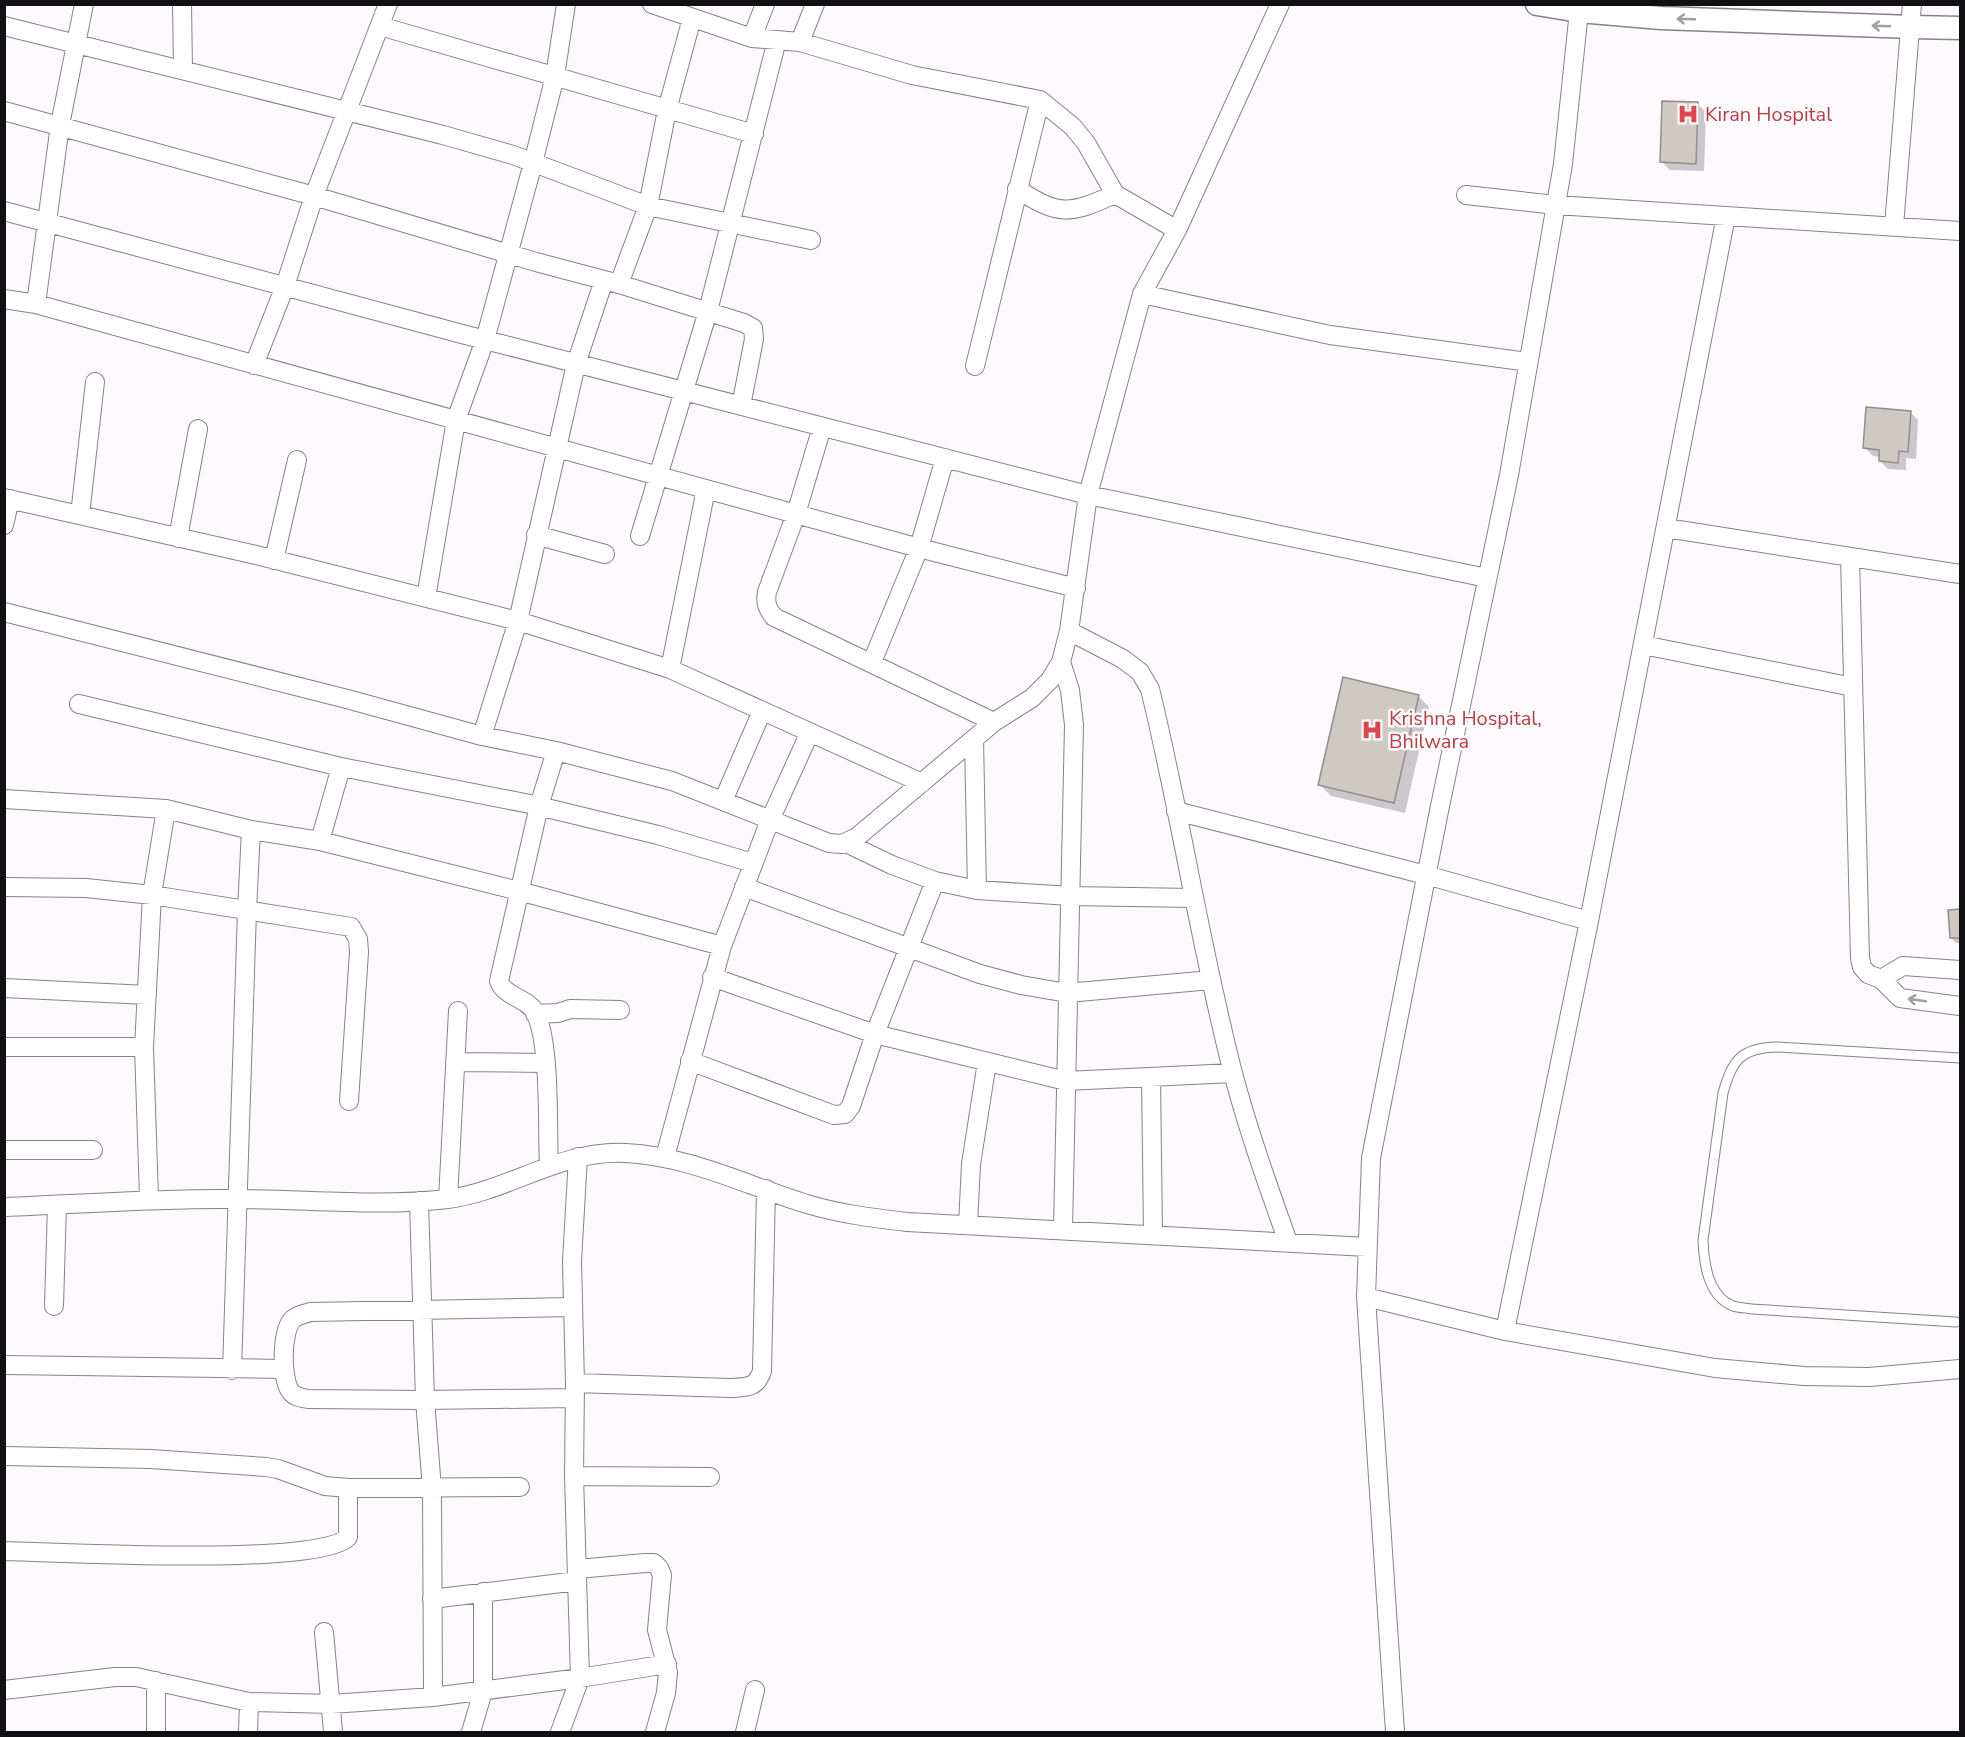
<svg xmlns="http://www.w3.org/2000/svg" width="1965" height="1737" font-family="'Nunito Sans',sans-serif">
	<style>
		.shadow { fill: #0003 }
		.building { fill: #cfc9c4; stroke: #948e8a; stroke-width: 1.5 }
		.lines { fill: none; stroke-linecap: round; stroke-linejoin: round }
		.service-casing { stroke: #878287; stroke-width: 11 }
		.minor-casing { stroke: #878287; stroke-width: 20 }
		.tertiary-casing { stroke: #878287; stroke-width: 25 }
		.service { stroke: #fff; stroke-width: 9 }
		.minor { stroke: #fff; stroke-width: 18 }
		.tertiary { stroke: #fff; stroke-width: 22 }
		.oneway { stroke: #9f9fa0 }
		.labels { text-anchor: middle; dominant-baseline: central; stroke-width: 5; stroke-linejoin: round; paint-order: stroke }
		.health-label { font-size: 20px; fill: #be3a42; stroke: #fff; text-anchor: start }
	</style>
	<rect width="100%" height="100%" fill="#fef9ff"/>
	<path class="shadow" d="M 1697,104 L 1706,112 L 1704,171 L 1670,170 L 1662,162 Z
		M 1910,412 L 1918,420 L 1916,459 L 1906,458 L 1906,470 L 1888,469 L 1880,461 L 1880,457 L 1873,456 L 1865,448 Z
		M 1418,696 L 1429,707 L 1405,813 L 1331,796 L 1320,785 Z
		M 1950,911 L 1960,911 L 1960,943 L 1956,943 L 1951,938 Z"/>
	<path class="building" d="M 1662,101 L 1698,102 L 1696,164 L 1660,162 Z
		M 1866,407 L 1911,411 L 1908,452 L 1899,451 L 1898,463 L 1879,461 L 1879,450 L 1863,448 Z
		M 1343,677 L 1419,695 L 1394,803 L 1318,785 Z
		M 1960,909 L 1960,938 L 1950,938 L 1948,910 Z"/>
	<g class="lines">
		<defs>
			<path id="service" d="M 1956,1322 L 1752,1309 C 1747,1308 1739,1308 1733,1306 C 1708,1296 1704,1264 1703,1240 L 1723,1093 C 1732,1060 1741,1048 1777,1047 L 1960,1058"/>
			<path id="minor" d="M 182,4 L 183,69
				M 652,4 L 752,38 L 800,42 L 912,75 L 1040,100 L 1073,127 L 1086,143 L 1115,194 L 1177,230
				M 1280,4 L 1177,230 L 1142,294 L 1088,495 L 1487,578
				M 4,26 L 443,135 L 513,155 L 648,206 L 811,240
				M 380,26 L 754,134
				M 752,38 L 765,4
				M 800,42 L 815,4
				M 4,111 L 314,196 L 536,262 L 619,284 L 744,323 L 753,328 L 754,339 L 741,406
				M 1017,189 C 1059,216 1069,215 1115,194
				M 1466,195 L 1556,205 L 1960,231
				M 4,211 L 462,334 L 1088,495 L 1069,631 L 1061,662 L 1050,680 L 1032,698 L 994,722 L 857,837 L 842,844 L 829,843 L 672,781 L 556,751 L 482,736 L 347,699 L 4,612
				M 1894,226 L 1912,4
				M 619,284 L 648,206 L 667,110 L 692,18
				M 1142,294 L 1330,335 L 1528,362
				M 4,299 L 36,304 L 919,548 L 1076,588
				M 36,304 L 60,125 L 84,4
				M 254,365 L 285,286 L 314,196 L 388,4
				M 975,366 L 1040,100
				M 822,427 L 796,514 L 767,592 C 765,603 767,608 774,617 L 994,722
				M 4,498 L 256,555 L 518,621 L 670,669 L 922,783
				M 80,515 L 95,382
				M 4,525 L 10,499
				M 1666,528 L 1960,574
				M 536,535 L 605,554
				M 640,536 L 708,311 L 777,40
				M 178,538 L 198,429
				M 1850,557 L 1860,958 L 1862,967 L 1868,974 L 1881,979 L 1900,998 L 1960,1006
				M 274,560 L 297,460
				M 426,598 L 456,420 L 485,340 L 533,163 L 555,76 L 566,4
				M 1069,631 L 1123,659 L 1140,672 L 1150,689 C 1181,816 1200,946 1233,1073 C 1248,1130 1268,1186 1288,1242
				M 1643,645 L 1853,687
				M 872,662 L 919,548 L 945,458
				M 1061,662 L 1070,690 L 1074,725 L 1063,1229
				M 670,669 L 706,489
				M 79,704 L 341,767 L 530,804 L 658,835 L 753,863
				M 482,736 L 518,621 L 576,364 L 604,280
				M 974,739 L 977,890
				M 4,799 L 166,809 L 251,830 L 320,841 L 519,891 L 722,946
				M 723,801 L 762,711
				M 1176,811 L 1426,875 L 1589,921
				M 320,841 L 341,767
				M 846,843 L 892,865 L 935,881 L 977,890 L 1070,896 L 1194,898
				M 4,887 L 86,888 L 152,895 L 351,927 L 358,939 L 359,952 L 349,1101
				M 744,887 L 980,974 L 1021,985 L 1067,993 L 1211,980
				M 712,977 L 875,1034 L 1066,1081 L 1233,1073
				M 1881,979 L 1903,966 L 1960,970
				M 4,988 L 147,995
				M 535,1014 L 558,1013 L 570,1009 L 620,1010
				M 4,1047 L 144,1047
				M 690,1061 L 834,1115 L 845,1114 L 851,1106 L 875,1034 L 935,881
				M 455,1062 L 545,1063
				M 1151,1077 L 1153,1235
				M 4,1150 L 93,1150
				M 665,1157 L 722,946 L 770,820 L 810,732
				M 549,1167 C 547,1128 551,1048 536,1014 C 528,997 505,998 499,981 L 539,806 L 556,751
				M 149,1199 L 144,1047 L 152,895 L 166,809
				M 448,1199 L 458,1011
				M 419,1201 L 425,1400 L 432,1489 L 433,1697
				M 4,1207 C 82,1204 158,1198 235,1199 C 306,1199 377,1207 448,1199 C 509,1191 562,1149 626,1153 C 689,1156 748,1186 807,1204 C 840,1214 873,1218 907,1222 L 1367,1247
				M 968,1225 L 971,1164 L 987,1062
				M 1366,1297 L 1505,1331 L 1715,1368 L 1804,1376 L 1869,1377 L 1960,1369
				M 54,1306 L 57,1205
				M 572,1307 L 310,1312 C 305,1314 298,1315 293,1319 C 281,1330 281,1380 291,1392 C 295,1397 302,1398 308,1399 L 425,1400 L 574,1398
				M 1505,1331 L 1589,921 L 1726,216
				M 4,1365 L 284,1369
				M 232,1370 L 247,911 L 251,830
				M 575,1383 L 730,1388 C 746,1387 756,1389 762,1371 L 766,1189
				M 4,1456 L 151,1459 L 266,1467 L 278,1469 L 325,1486 L 348,1488 L 520,1487
				M 574,1476 L 710,1477
				M 4,1551 C 58,1552 320,1567 348,1537 L 348,1488
				M 577,1569 L 645,1563 L 654,1563 L 659,1568 L 662,1575 L 657,1630 L 668,1672 L 666,1693 L 655,1732
				M 432,1599 L 577,1581
				M 324,1632 L 333,1732
				M 4,1690 L 115,1677 L 136,1677 L 249,1702 L 331,1704 L 433,1697 L 580,1678 L 667,1664
				M 156,1732 L 156,1681
				M 248,1732 L 249,1702
				M 471,1732 L 483,1691 L 483,1592
				M 560,1732 L 580,1678 L 574,1476 L 575,1383 L 572,1261 L 578,1157
				M 745,1732 L 755,1690
				M 1395,1732 L 1366,1297 L 1371,1158 L 1439,811 L 1509,475 L 1563,164 L 1579,11"/>
			<path id="tertiary" d="M 1537,4 L 1579,11 L 1661,18 L 1912,27 L 1960,28"/>
		</defs>
		<use href="#service" class="service-casing"/>
		<use href="#minor" class="minor-casing"/>
		<use href="#tertiary" class="tertiary-casing"/>
		<use href="#service" class="service"/>
		<use href="#minor" class="minor"/>
		<use href="#tertiary" class="tertiary"/>
	</g>
	<defs><path id="oneway-shaft" d="M-6 0H5M1.5-3L5.5 0L1.5 3" fill="none" stroke-width="1.6" stroke-linecap="round" stroke-linejoin="round" transform="scale(1.5)"/></defs>
	<g class="oneway">
		<use href="#oneway-shaft" transform="translate(1686 19) rotate(-178)"/>
		<use href="#oneway-shaft" transform="translate(1881 26) rotate(-178)"/>
		<use href="#oneway-shaft" transform="translate(1917 1000) rotate(-172)"/>
	</g>
	<defs>
		<symbol id="hospital-bare" viewBox="-9 -9 18 18"><path d="M-5-5h3v3.5h4V-5h3V5h-3V1.5h-4V5h-3Z" fill="#e0444e" stroke="#fff" stroke-width="2.5" paint-order="stroke"/></symbol>
	</defs>
	<g fill-rule="evenodd">
		<use href="#hospital-bare" x="1673" y="99" width="30" height="30"/>
		<use href="#hospital-bare" x="1357" y="715" width="30" height="30"/>
	</g>
	<g class="labels">
		<g class="health-label">
			<text x="1705" y="114">Kiran Hospital</text>
			<text x="1389" y="718">Krishna Hospital,<tspan x="1389" dy="23">Bhilwara</tspan></text>
		</g>
	</g>
	<rect width="1965" height="1737" fill="none" stroke="#100f11" stroke-width="12"/>
</svg>
